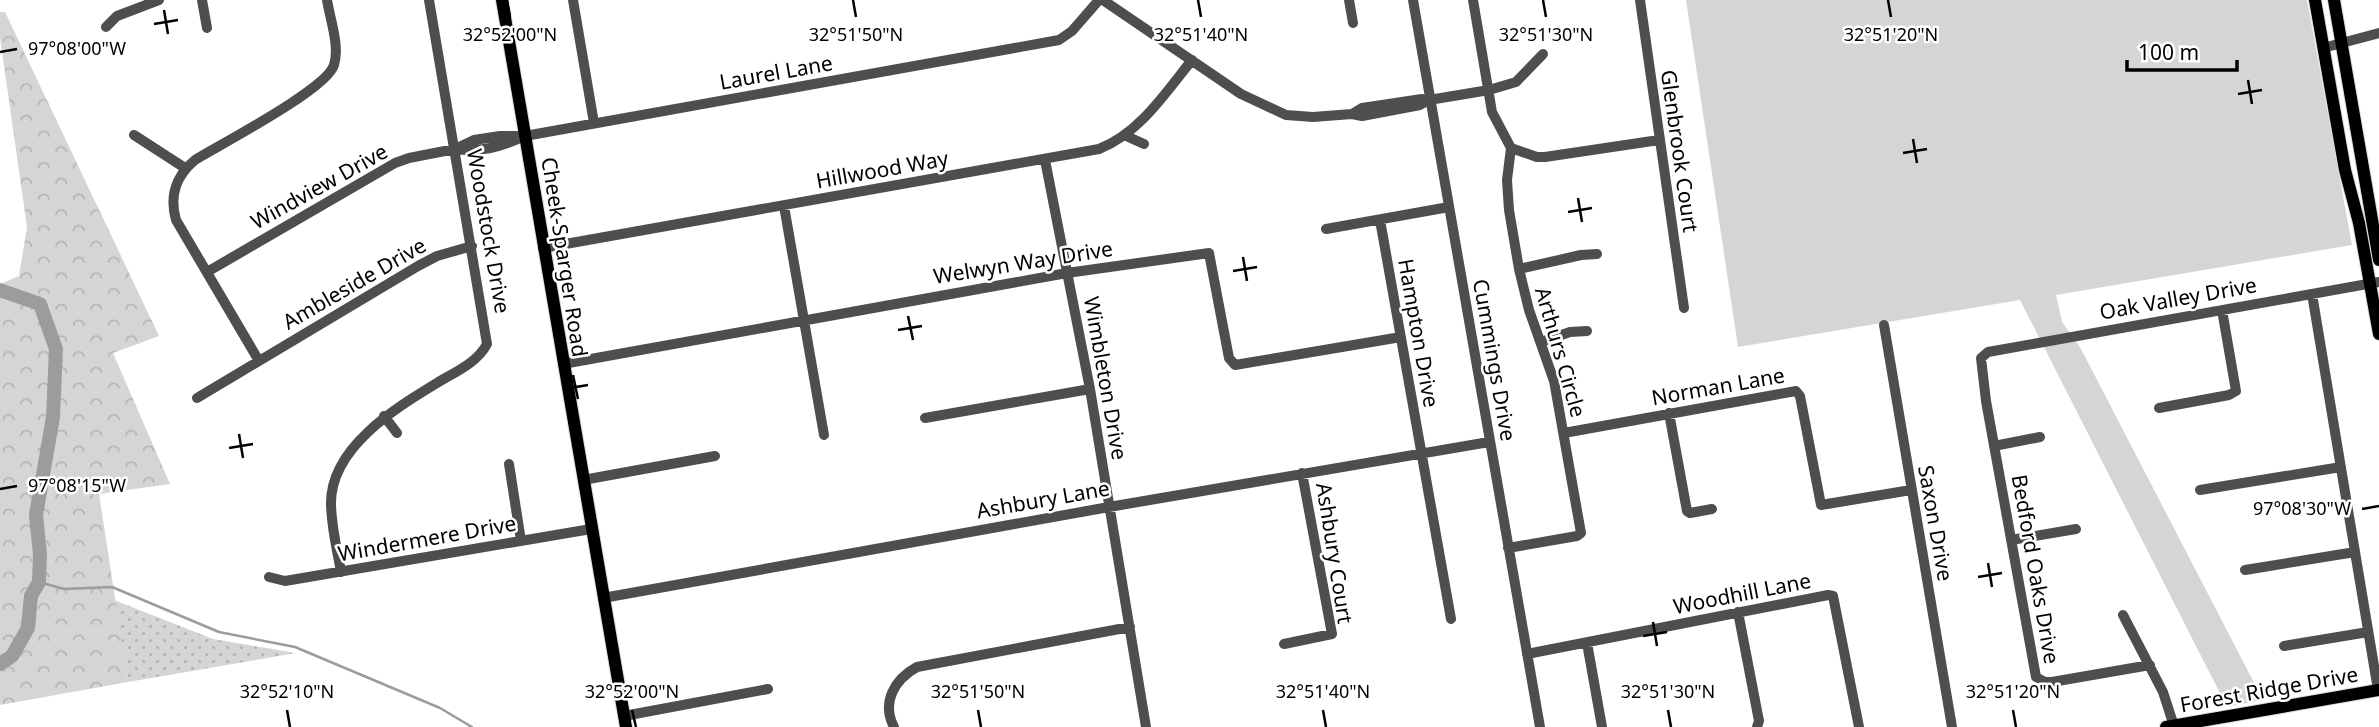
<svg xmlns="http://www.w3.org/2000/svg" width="2379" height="727" font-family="'Noto Sans',sans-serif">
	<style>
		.grass { fill: url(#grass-dots) }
		.forest { fill: url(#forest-crowns) }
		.park { fill: #d5d5d5 }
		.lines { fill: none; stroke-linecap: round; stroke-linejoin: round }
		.stream { stroke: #9c9c9c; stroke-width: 2.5 }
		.river { stroke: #9c9c9c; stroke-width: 14 }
		.major-casing { stroke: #dbdbdb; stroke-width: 14 }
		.minor { stroke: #4e4e4e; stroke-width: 10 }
		.major { stroke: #000; stroke-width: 12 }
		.ticks { fill: none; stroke: #000; stroke-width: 2.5 }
		.labels { text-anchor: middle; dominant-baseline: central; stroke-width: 5; stroke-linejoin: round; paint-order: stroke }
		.street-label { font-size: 21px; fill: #000; stroke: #fff }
		.ticks-label { font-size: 18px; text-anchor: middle; fill: #000; stroke: #fff; stroke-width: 5; stroke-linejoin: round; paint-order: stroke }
	</style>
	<defs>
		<pattern id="grass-dots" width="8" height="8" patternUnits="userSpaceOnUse" patternTransform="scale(1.75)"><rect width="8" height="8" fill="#d5d5d5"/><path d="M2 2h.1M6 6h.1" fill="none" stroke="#b5b5b5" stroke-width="1.8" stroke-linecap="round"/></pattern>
		<pattern id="forest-crowns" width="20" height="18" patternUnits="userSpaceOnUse" patternTransform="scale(1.75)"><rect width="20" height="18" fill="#d5d5d5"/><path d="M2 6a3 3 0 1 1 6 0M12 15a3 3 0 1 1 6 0" fill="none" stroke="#b5b5b5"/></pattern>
	</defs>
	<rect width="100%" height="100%" fill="#fff"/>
	<path class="grass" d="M 114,600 L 213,639 L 296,653 L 128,682 Z"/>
	<path class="forest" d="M 0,12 L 5,12 L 159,336 L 113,353 L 170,484 L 99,494 L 128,682 L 0,705 L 0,284 L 19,276 L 27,227 L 0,38 Z"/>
	<path class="park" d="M 1686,0 L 2307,0 L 2352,245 L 2056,295 L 2062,322 L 2080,347 L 2263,700 L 2227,707 L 2020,300 L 1738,347 Z"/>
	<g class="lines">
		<path class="stream" d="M 39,582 L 64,589 L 112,587 L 219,632 L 295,647 L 440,708 L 472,727"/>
		<path class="river" d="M 0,290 L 40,304 L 56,349 L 53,417 L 36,515 L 40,555 L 39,582 L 31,596 L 28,628 L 12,656 L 0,664"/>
		<defs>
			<path id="major" d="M 502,0 L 626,727
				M 2315,0 L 2345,170 L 2359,223 L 2379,334
				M 2334,0 L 2379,260
				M 2166,727 L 2379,690"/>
		</defs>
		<use href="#major" class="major-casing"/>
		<path class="minor" d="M 202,0 L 207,28
			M 573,0 L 594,123
			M 1103,0 L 1241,94 L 1286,115 L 1313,117 L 1352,114 L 1362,116 L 1420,105 L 1429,100 L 1489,90 L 1516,82 L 1543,54
			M 1349,0 L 1353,23
			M 1413,0 L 1540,727
			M 1473,0 L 1492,112 L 1511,148 L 1537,157 L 1545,157 L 1659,140
			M 1640,0 L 1684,308
			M 106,27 L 117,16 L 159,0
			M 2323,48 L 2379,33
			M 1352,114 L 1362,108 L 1422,99
			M 134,135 L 185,168
			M 1124,135 L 1144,144
			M 455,149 C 480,152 499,148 522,137
			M 1045,160 L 1090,389 L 1146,727
			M 784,206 L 824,435
			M 1380,220 L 1451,619
			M 1326,229 L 1449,207
			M 543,248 L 1099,149 C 1140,133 1166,92 1192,60
			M 1519,269 L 1581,255 L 1597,254
			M 207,272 L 395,163 L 409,158 L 455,149 L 474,140 L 500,136 L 525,136 L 1059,40 L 1072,31 L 1099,0
			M 2312,294 L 2378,690
			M 1884,325 L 1952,727
			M 1541,342 L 1570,332 L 1587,331
			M 259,361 L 176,220 C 169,195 176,176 195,160 C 221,144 327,89 334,65 C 340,46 330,19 327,0
			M 563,364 L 1067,273 L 1209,253 L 1229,358 L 1235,365 L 1401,337
			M 197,398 L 418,266 L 437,256 L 472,246
			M 2159,408 L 2229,395 L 2236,391 L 2222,310
			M 1669,413 L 1687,511 L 1690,513 L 1712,509
			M 384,416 L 397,433
			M 925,418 L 1090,389
			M 1564,433 L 1796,391 L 1800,396 L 1821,505 L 1911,490
			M 1994,446 L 2040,437
			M 509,464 L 521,541
			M 583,480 L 715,456
			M 2200,490 L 2341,467
			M 2011,540 L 2076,529
			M 1508,548 L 1577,536 L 1581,533 L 1554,381 L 1529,310 L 1519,269 L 1509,210 L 1507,180 L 1511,148
			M 2245,570 L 2355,552
			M 341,572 C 337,549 331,526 331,503 C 331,447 396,408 437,383 C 455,372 477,363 487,344 L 429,0
			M 269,577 L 285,581 L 591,529
			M 603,598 L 1109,507 L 1489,442
			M 1738,612 L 1759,721 L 1757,727
			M 2123,615 L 2163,692 L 2174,726
			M 1587,643 L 1602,727
			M 1284,644 L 1332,634 L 1302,473
			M 2284,646 L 2368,632
			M 1527,654 L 1828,595 L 1833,596 L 1859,727
			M 2150,665 L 2052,682 L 2045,682 L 2036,677 L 1986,401 L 1981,358 L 1988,352 L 2379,282
			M 624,716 L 768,689
			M 894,727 C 881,702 895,679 917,667 L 1130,627"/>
		<use href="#major" class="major"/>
	</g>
	<path class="ticks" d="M 507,0 L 510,17M 853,0 L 856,17M 1198,0 L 1201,17M 1543,0 L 1546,17M 1888,0 L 1891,17M 164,10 L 168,34M 154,24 L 178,20M 0,52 L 17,49M 2248,80 L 2252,104M 2238,94 L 2262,90M 1913,139 L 1917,163M 1903,153 L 1927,149M 1578,198 L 1582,222M 1568,212 L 1592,208M 1243,257 L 1247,281M 1233,271 L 1257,267M 908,316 L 913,340M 898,330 L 922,326M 573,375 L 578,399M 564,389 L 588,385M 239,434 L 243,458M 229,448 L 253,444M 0,489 L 17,486M 2362,509 L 2379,506M 1988,563 L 1992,587M 1978,577 L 2002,573M 1653,622 L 1657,646M 1643,636 L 1667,632M 287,710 L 290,727M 632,710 L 636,727M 978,710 L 981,727M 1323,710 L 1326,727M 1668,710 L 1671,727M 2013,710 L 2016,727"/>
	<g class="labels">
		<g class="street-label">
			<text transform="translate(776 72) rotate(-10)">Laurel Lane</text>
			<text transform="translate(1680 151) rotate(82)">Glenbrook Court</text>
			<text transform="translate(882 169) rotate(-10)">Hillwood Way</text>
			<text transform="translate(319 186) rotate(-29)">Windview Drive</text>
			<text transform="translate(489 231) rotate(80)">Woodstock Drive</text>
			<text transform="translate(565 257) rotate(81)">Cheek-Sparger Road</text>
			<text transform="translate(1023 262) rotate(-9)">Welwyn Way Drive</text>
			<text transform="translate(354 283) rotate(-30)">Ambleside Drive</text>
			<text transform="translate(2178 298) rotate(-10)">Oak Valley Drive</text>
			<text transform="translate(1419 333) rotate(80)">Hampton Drive</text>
			<text transform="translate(1561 352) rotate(74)">Arthurs Circle</text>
			<text transform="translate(1495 360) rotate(80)">Cummings Drive</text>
			<text transform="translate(1106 378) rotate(80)">Wimbleton Drive</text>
			<text transform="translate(1718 386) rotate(-10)">Norman Lane</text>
			<text transform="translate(1043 499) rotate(-10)">Ashbury Lane</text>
			<text transform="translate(1936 523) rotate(80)">Saxon Drive</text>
			<text transform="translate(427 538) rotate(-10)">Windermere Drive</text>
			<text transform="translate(1335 553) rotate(81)">Ashbury Court</text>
			<text transform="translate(2036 569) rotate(80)">Bedford Oaks Drive</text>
			<text transform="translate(1742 593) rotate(-11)">Woodhill Lane</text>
			<text transform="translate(2269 689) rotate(-10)">Forest Ridge Drive</text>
		</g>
	</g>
	<g class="ticks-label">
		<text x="510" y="41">32°52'00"N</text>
		<text x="856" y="41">32°51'50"N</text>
		<text x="1201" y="41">32°51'40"N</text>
		<text x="1546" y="41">32°51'30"N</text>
		<text x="1891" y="41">32°51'20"N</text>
		<text x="77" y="55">97°08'00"W</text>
		<text x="77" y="492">97°08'15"W</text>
		<text x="2302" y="515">97°08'30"W</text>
		<text x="287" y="698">32°52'10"N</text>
		<text x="632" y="698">32°52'00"N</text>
		<text x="978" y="698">32°51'50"N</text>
		<text x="1323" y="698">32°51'40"N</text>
		<text x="1668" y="698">32°51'30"N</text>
		<text x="2013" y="698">32°51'20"N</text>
	</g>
	<path d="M2127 60v10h110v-10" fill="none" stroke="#000000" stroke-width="3.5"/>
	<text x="2138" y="60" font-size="21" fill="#000000" stroke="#ffffff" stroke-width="5" paint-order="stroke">100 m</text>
</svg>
